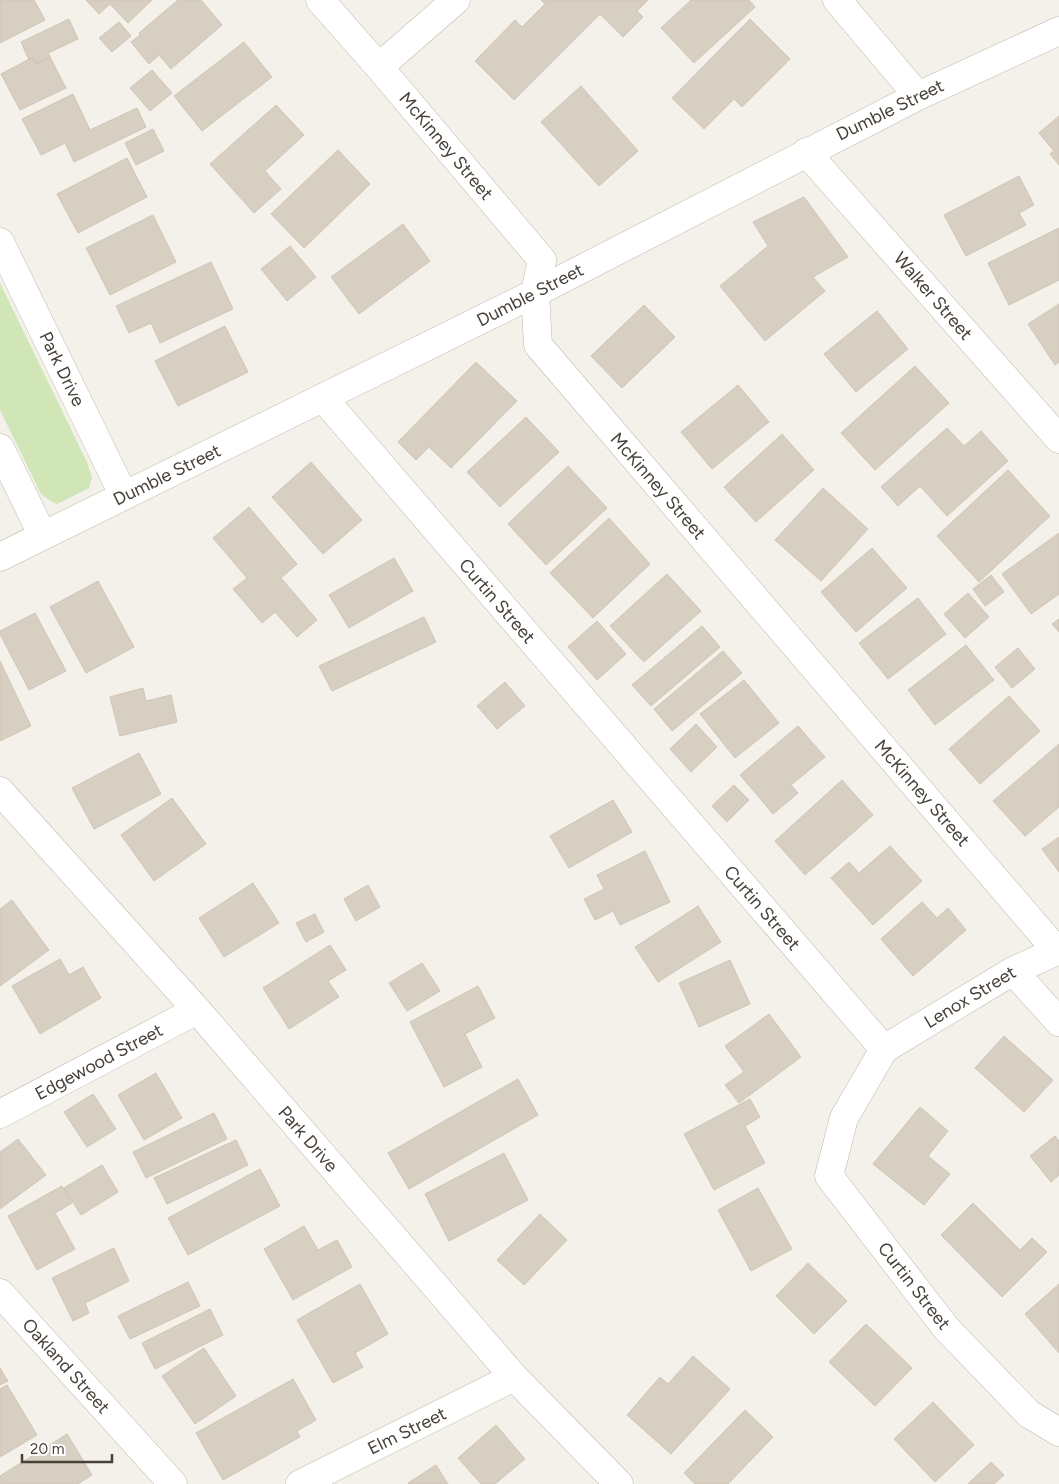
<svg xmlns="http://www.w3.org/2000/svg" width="1059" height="1484" font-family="Figtree,sans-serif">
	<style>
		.green { fill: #d1e6b6 }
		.building { fill: #d8cfc3; stroke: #d0c4b4 }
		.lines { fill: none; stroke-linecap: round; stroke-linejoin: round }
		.minor-casing { stroke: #bfb8ad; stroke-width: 29 }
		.minor { stroke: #fff; stroke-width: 28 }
		.labels { text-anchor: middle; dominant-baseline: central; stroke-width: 4.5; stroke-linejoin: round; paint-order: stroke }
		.street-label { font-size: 18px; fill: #484139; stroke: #fff }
	</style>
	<rect width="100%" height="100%" fill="#f4f1ea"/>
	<path class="green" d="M 0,283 L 87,462 L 92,478 L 89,488 L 57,504 L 52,502 L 41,494 L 0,410 Z"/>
	<path class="building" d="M 0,0 L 34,0 L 45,20 L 0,43 Z
		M 86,0 L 152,0 L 128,23 L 110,4 L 99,14 Z
		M 178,0 L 201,0 L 222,25 L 171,69 L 159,55 L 149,64 L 131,42 L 140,35 L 139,33 Z
		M 541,0 L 648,0 L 637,11 L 643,17 L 623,37 L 600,14 L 514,100 L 475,61 L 515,20 L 522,27 L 545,4 Z
		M 691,0 L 749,0 L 755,7 L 694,63 L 661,28 Z
		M 69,19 L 78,39 L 48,53 L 50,57 L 37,64 L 33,57 L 29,60 L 21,42 Z
		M 750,19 L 790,59 L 742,107 L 734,99 L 704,129 L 672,98 Z
		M 119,22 L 131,36 L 112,52 L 99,38 Z
		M 244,42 L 272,77 L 202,131 L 174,96 Z
		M 33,57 L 37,64 L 50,57 L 66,88 L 20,110 L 1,74 Z
		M 152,70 L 172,93 L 150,111 L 130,88 Z
		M 581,86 L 638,151 L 599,186 L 541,122 Z
		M 73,94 L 90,130 L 137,108 L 146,127 L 74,162 L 65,143 L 41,155 L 22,119 Z
		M 276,105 L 304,135 L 265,171 L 281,189 L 254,213 L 210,164 Z
		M 1059,116 L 1059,165 L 1050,154 L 1054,151 L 1039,133 Z
		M 153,129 L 164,151 L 136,165 L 125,143 Z
		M 338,150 L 370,184 L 304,248 L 271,214 Z
		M 127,158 L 147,197 L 78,233 L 57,194 Z
		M 1019,176 L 1034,205 L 1019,213 L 1026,225 L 966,256 L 944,215 Z
		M 804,197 L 848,257 L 813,277 L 825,291 L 765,341 L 720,286 L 768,246 L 753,222 Z
		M 153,215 L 176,262 L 110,295 L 86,248 Z
		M 403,224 L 430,261 L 359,314 L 331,277 Z
		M 1059,228 L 1059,280 L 1009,305 L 988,263 Z
		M 290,246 L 316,277 L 287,301 L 261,269 Z
		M 211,262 L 233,309 L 160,343 L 151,323 L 129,333 L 116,306 Z
		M 1059,304 L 1059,362 L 1055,365 L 1028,324 Z
		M 644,305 L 675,337 L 622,388 L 591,356 Z
		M 877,311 L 908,349 L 856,392 L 824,354 Z
		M 225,326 L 248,372 L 178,406 L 155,361 Z
		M 476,362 L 517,401 L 451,468 L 429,447 L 416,460 L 398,442 Z
		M 915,366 L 949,403 L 875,470 L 841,433 Z
		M 738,385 L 769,422 L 712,469 L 681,432 Z
		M 526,417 L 559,452 L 500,507 L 467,472 Z
		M 947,428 L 964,446 L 981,431 L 1008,461 L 947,516 L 920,486 L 898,506 L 881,487 Z
		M 782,434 L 814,470 L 756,522 L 724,487 Z
		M 311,462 L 362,520 L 323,554 L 272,497 Z
		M 568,466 L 607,508 L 546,565 L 508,524 Z
		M 1008,470 L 1050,516 L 979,582 L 937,536 Z
		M 823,488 L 868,529 L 821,581 L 775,540 Z
		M 249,507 L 297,564 L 281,578 L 317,620 L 297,637 L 275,612 L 262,623 L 233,589 L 247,578 L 213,538 Z
		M 609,518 L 650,564 L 593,618 L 550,573 Z
		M 1059,533 L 1059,594 L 1031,614 L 1002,574 Z
		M 872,548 L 907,588 L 856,632 L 821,592 Z
		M 394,558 L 413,591 L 349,628 L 329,595 Z
		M 667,574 L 701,611 L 644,662 L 610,626 Z
		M 991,575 L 1004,592 L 985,606 L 973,589 Z
		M 98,581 L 134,647 L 86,673 L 50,607 Z
		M 968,593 L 989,617 L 965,638 L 944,614 Z
		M 918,598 L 946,634 L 888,679 L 859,643 Z
		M 35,613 L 66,671 L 29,690 L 0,634 L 0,631 Z
		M 424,617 L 436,642 L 332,691 L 319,666 Z
		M 1059,619 L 1059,632 L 1052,624 Z
		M 597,621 L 626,654 L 597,680 L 568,647 Z
		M 702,626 L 720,647 L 651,706 L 632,685 Z
		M 966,645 L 994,680 L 935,725 L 908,690 Z
		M 1018,648 L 1035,669 L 1012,688 L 995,667 Z
		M 723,651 L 742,673 L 672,731 L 654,709 Z
		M 0,661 L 31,726 L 0,741 Z
		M 744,680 L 779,723 L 735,758 L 700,714 Z
		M 505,682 L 525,706 L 497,729 L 477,706 Z
		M 143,688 L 146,701 L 171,695 L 177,722 L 120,736 L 110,697 Z
		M 1009,696 L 1040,731 L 980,784 L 949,749 Z
		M 696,724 L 717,747 L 691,772 L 670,749 Z
		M 798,726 L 825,757 L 791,785 L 798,793 L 773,814 L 740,775 Z
		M 1059,744 L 1059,807 L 1025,836 L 993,801 Z
		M 139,753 L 161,794 L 94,829 L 72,788 Z
		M 842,780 L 873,815 L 805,875 L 775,841 Z
		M 734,785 L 749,800 L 727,822 L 712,806 Z
		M 172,798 L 206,844 L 154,881 L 121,835 Z
		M 613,800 L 632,832 L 569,868 L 550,836 Z
		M 1059,837 L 1059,872 L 1042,849 Z
		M 890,846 L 922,881 L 873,925 L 831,878 L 849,862 L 859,873 Z
		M 645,851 L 670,902 L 620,925 L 613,911 L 595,920 L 584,899 L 604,889 L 597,875 Z
		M 253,883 L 279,923 L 224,957 L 199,918 Z
		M 368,885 L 380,907 L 356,921 L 344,899 Z
		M 12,900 L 49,950 L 0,986 L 0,909 Z
		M 922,902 L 937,918 L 948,908 L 966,930 L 913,976 L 881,939 Z
		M 698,906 L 721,942 L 658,982 L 635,947 Z
		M 315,914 L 324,932 L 306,942 L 296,923 Z
		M 330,945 L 346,970 L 328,981 L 339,997 L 289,1029 L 263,988 Z
		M 60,959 L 69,975 L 83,967 L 101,998 L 40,1034 L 12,986 Z
		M 730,960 L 750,1004 L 699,1027 L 679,983 Z
		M 422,963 L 440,991 L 407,1011 L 389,983 Z
		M 478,986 L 495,1018 L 465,1034 L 482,1067 L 444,1087 L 410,1022 Z
		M 769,1014 L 801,1057 L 739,1103 L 725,1085 L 744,1072 L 725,1046 Z
		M 1004,1036 L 1053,1080 L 1024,1112 L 975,1068 Z
		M 156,1073 L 182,1118 L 144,1140 L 118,1095 Z
		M 518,1079 L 538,1115 L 409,1189 L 388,1153 Z
		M 93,1094 L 116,1129 L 87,1147 L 64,1112 Z
		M 750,1099 L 760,1117 L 745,1126 L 765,1163 L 714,1190 L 684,1134 Z
		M 920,1107 L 948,1131 L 928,1156 L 950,1174 L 924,1205 L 873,1164 Z
		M 214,1113 L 227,1139 L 146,1178 L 133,1152 Z
		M 1055,1136 L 1059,1141 L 1059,1175 L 1051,1182 L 1030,1156 Z
		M 18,1139 L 46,1175 L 0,1209 L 0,1152 Z
		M 236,1140 L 248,1165 L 167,1204 L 154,1178 Z
		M 504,1153 L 528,1200 L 449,1241 L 425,1194 Z
		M 102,1165 L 118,1192 L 81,1215 L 64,1188 Z
		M 260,1169 L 280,1206 L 188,1255 L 168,1218 Z
		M 62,1186 L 72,1203 L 55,1213 L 75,1249 L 37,1270 L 8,1216 Z
		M 758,1188 L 792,1249 L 751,1271 L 718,1210 Z
		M 973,1203 L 1020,1250 L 1032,1238 L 1047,1252 L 1002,1297 L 941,1235 Z
		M 540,1214 L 567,1240 L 524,1285 L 497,1260 Z
		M 304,1226 L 318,1250 L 337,1240 L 352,1267 L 293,1300 L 264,1249 Z
		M 114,1248 L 129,1281 L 85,1303 L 89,1313 L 73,1321 L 52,1278 Z
		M 808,1263 L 847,1301 L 814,1334 L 776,1296 Z
		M 188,1282 L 200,1306 L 130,1339 L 118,1316 Z
		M 360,1284 L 388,1334 L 355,1353 L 363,1367 L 333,1383 L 297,1320 Z
		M 1059,1284 L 1059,1353 L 1025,1314 Z
		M 210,1309 L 223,1335 L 155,1369 L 142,1343 Z
		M 866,1324 L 912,1368 L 875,1406 L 829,1362 Z
		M 204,1348 L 236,1396 L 195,1424 L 162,1376 Z
		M 693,1356 L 730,1389 L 671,1454 L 627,1415 L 660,1377 L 668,1384 Z
		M 0,1368 L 8,1381 L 0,1385 Z
		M 293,1379 L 316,1420 L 297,1431 L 300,1437 L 223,1480 L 196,1433 Z
		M 7,1385 L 37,1435 L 0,1457 L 0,1389 Z
		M 933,1402 L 974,1445 L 935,1482 L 894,1439 Z
		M 745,1410 L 773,1437 L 728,1484 L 695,1484 L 684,1473 Z
		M 496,1425 L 525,1459 L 495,1484 L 481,1484 L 458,1458 Z
		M 67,1434 L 92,1475 L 78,1484 L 0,1484 L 0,1476 Z
		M 991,1462 L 1004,1475 L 994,1484 L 968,1484 Z
		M 436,1465 L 448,1484 L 409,1484 L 408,1483 Z"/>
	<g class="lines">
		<defs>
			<path id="minor" d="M 320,0 L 379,67 L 542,260 L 535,293 L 538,345 L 1057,951
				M 837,0 L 918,96
				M 379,67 L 456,0
				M 806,152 L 1059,439
				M 0,242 L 124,496
				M 323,398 L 884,1049
				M 0,448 L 43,536
				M 0,557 L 535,293 L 918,96 L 1059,31
				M 0,791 L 197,1010 L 514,1377 L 619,1484
				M 1059,950 L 1013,971 L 884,1049 L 844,1118 L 829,1176 L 946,1328 L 1029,1414 L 1059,1432
				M 1013,971 L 1059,1022
				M 0,1114 L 197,1010
				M 0,1293 L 173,1484
				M 300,1484 L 514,1377"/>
		</defs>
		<use href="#minor" class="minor-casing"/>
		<use href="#minor" class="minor"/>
	</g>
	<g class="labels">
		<g class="street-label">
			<text transform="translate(890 110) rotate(-26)">Dumble Street</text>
			<text transform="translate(446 146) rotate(50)">McKinney Street</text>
			<text transform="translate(530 295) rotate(-27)">Dumble Street</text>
			<text transform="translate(933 296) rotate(49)">Walker Street</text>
			<text transform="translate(62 369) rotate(64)">Park Drive</text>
			<text transform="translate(167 475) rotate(-26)">Dumble Street</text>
			<text transform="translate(658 486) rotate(49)">McKinney Street</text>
			<text transform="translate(497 601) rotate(49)">Curtin Street</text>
			<text transform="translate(922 793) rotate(49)">McKinney Street</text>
			<text transform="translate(762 908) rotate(49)">Curtin Street</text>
			<text transform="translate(970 997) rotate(-31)">Lenox Street</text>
			<text transform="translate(99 1062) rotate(-28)">Edgewood Street</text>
			<text transform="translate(308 1139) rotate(49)">Park Drive</text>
			<text transform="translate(914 1286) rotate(52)">Curtin Street</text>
			<text transform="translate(66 1366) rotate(48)">Oakland Street</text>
			<text transform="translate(407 1431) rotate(-26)">Elm Street</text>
		</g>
	</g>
	<path d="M22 1454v8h90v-8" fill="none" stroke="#484139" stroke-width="2.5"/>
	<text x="30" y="1454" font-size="15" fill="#484139" stroke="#ffffff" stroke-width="4" paint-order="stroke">20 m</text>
</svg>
